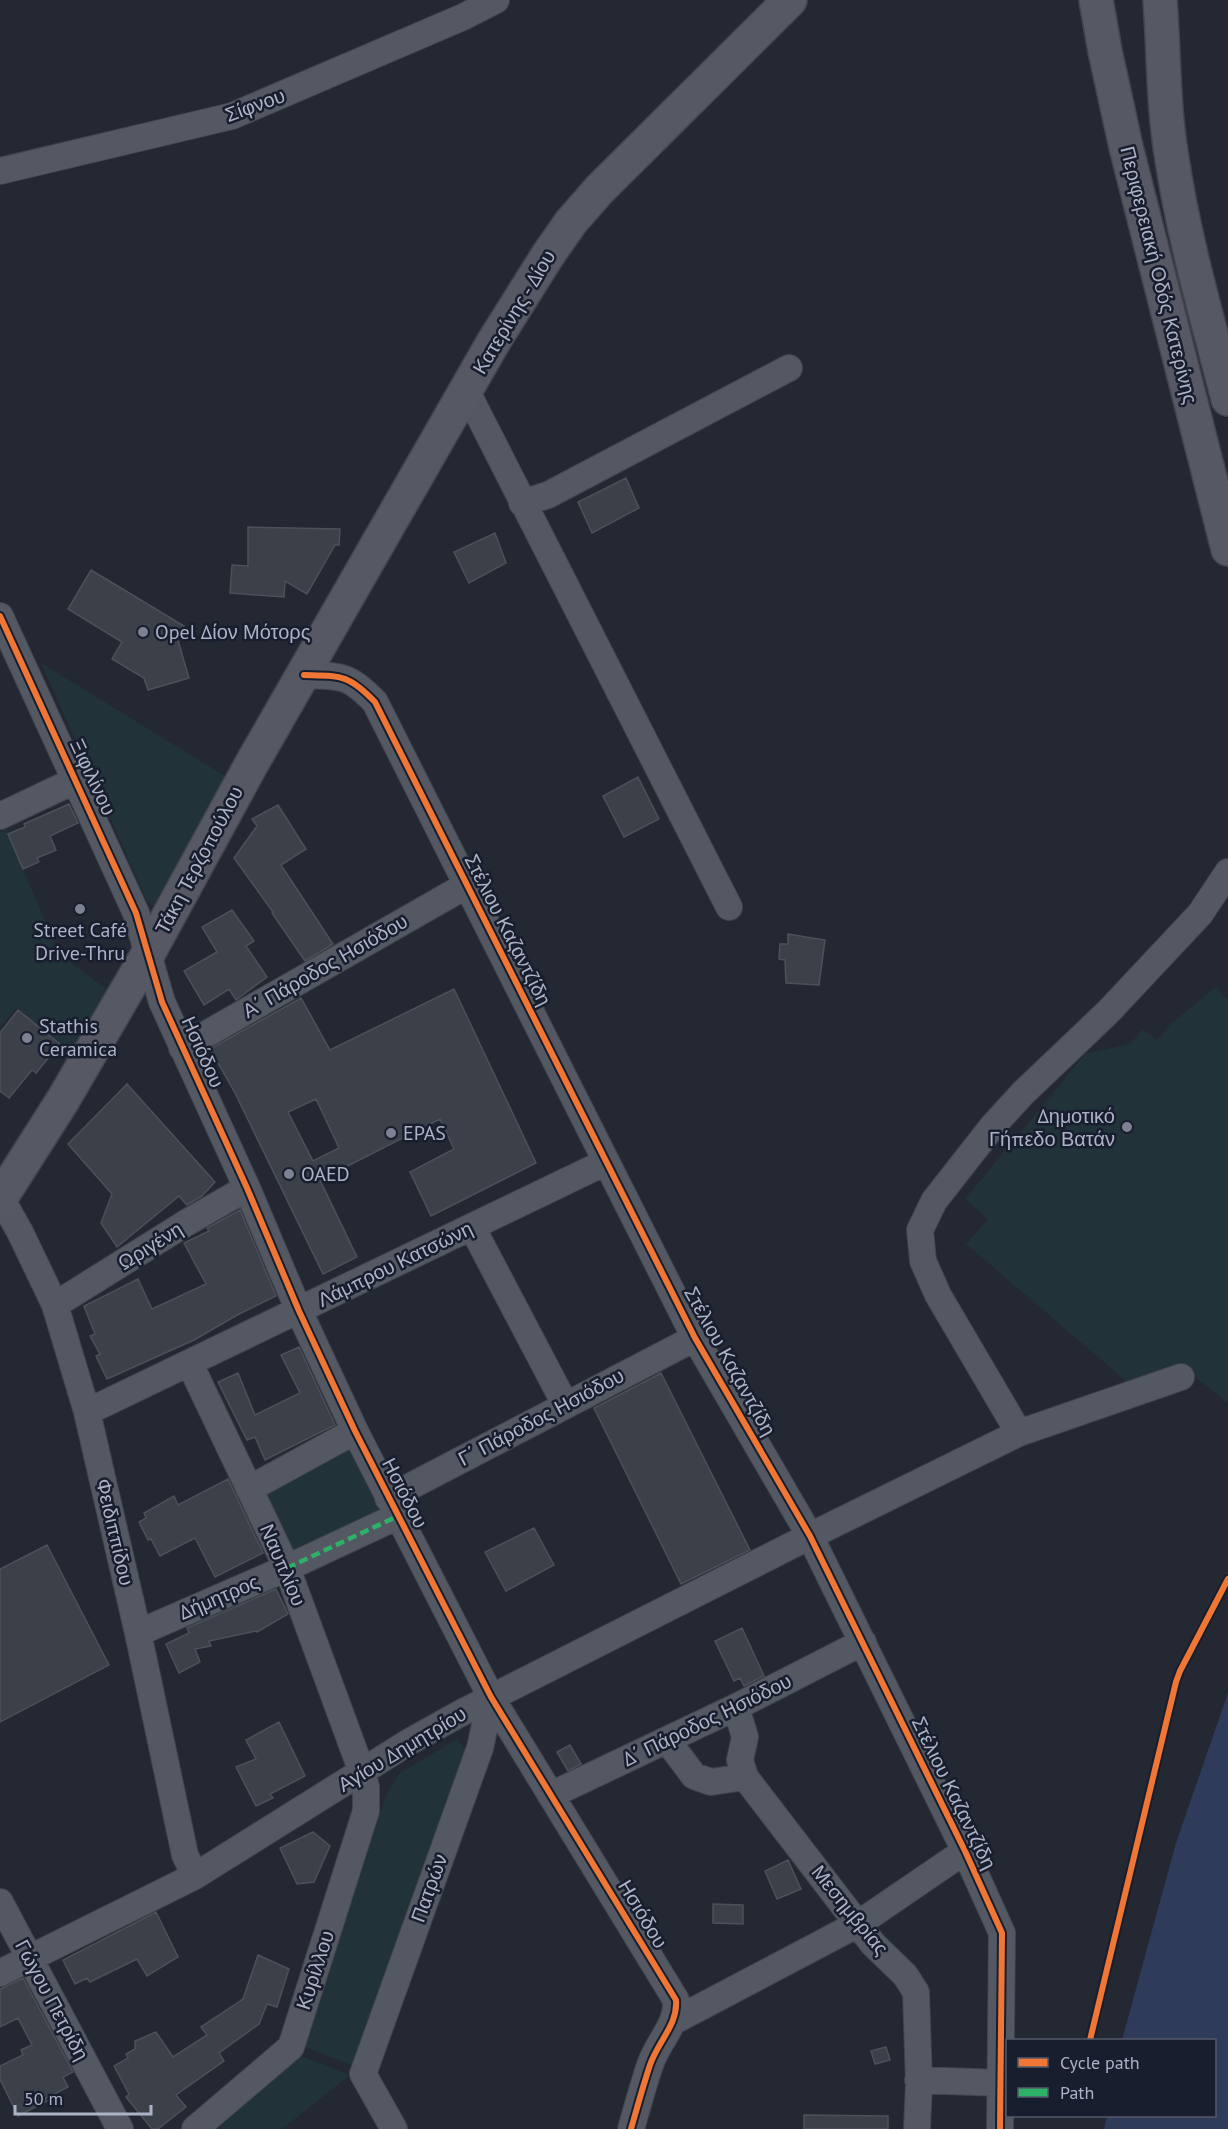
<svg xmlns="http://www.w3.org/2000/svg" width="1228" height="2129" font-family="'PT Sans',sans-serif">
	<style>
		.green { fill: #213238 }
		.water { fill: #2e3b5b }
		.building { fill: #3c4049; stroke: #4b505a; stroke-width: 1.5; fill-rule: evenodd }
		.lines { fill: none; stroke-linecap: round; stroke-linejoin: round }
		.minor-casing { stroke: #40444c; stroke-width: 28 }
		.major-casing { stroke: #41454f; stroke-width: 36 }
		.minor { stroke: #545862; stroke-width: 26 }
		.major { stroke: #565963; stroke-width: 33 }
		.quiet { stroke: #2db169; stroke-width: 4.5; stroke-dasharray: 9 4.5; stroke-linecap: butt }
		.cycleway-casing { stroke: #181e2d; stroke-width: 10 }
		.cycleway { stroke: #f07635; stroke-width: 6 }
		.poi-dot { fill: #7c8292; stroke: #181e2d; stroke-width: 2 }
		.labels { text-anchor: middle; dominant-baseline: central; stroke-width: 5; stroke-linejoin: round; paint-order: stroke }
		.street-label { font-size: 20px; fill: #acb3c6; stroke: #181e2d }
		.poi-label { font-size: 20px; fill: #acb3c6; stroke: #181e2d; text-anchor: start }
	</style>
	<rect width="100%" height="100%" fill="#242832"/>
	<path class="green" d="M 41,663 L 228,778 L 162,905 L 152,906 L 146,899 Z
		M 6,829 L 59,954 L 112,993 L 75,1055 L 16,1008 L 0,1027 L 0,832 Z
		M 1216,987 L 1228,1000 L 1228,1403 L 1182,1366 L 1134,1388 L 966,1244 L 988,1219 L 965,1199 L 1085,1054 L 1130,1044 L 1143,1029 L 1157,1040 L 1172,1023 Z
		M 356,1447 L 388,1517 L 292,1558 L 259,1491 Z
		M 457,1739 L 467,1752 L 354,2066 L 304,2047 L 388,1790 L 400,1773 Z
		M 299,2055 L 350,2075 L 282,2129 L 218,2129 Z"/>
	<path class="water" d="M 1228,1693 L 1228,2129 L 1104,2129 L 1107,2116 L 1214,2116 L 1214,2040 L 1122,2040 L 1176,1843 Z"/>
	<path class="building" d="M 626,478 L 639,508 L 592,533 L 578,502 Z
		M 248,527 L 340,529 L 339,545 L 335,545 L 307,594 L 285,581 L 284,597 L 230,593 L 232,565 L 248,566 Z
		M 495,533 L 506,563 L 469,583 L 454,552 Z
		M 91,570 L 184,626 L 177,637 L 189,678 L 148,690 L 144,678 L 112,659 L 122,642 L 68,609 Z
		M 638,777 L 659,819 L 624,837 L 603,796 Z
		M 69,804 L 78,823 L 50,836 L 56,850 L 37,858 L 39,862 L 23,869 L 8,834 L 25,827 L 24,824 Z
		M 278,805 L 306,849 L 281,865 L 333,944 L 305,961 L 272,913 L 273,912 L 234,858 L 257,826 L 252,819 Z
		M 232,910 L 254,941 L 246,946 L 267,977 L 236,1000 L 229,989 L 204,1005 L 184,971 L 217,952 L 202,927 Z
		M 788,934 L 825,940 L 819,985 L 786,983 L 785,960 L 779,959 L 780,944 L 788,944 Z
		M 454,989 L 536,1163 L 431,1216 L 410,1172 L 454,1149 L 440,1119 L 320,1180 L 357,1257 L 323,1274 L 235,1093 L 210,1049 L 301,998 L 330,1050 ZM 316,1099 L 339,1148 L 313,1161 L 288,1112 Z
		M 18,1010 L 60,1044 L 36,1073 L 32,1070 L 9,1098 L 0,1091 L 0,1033 Z
		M 127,1084 L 215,1182 L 202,1196 L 187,1205 L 179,1196 L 117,1247 L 101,1223 L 112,1194 L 68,1144 Z
		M 240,1210 L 276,1296 L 239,1314 L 194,1340 L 107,1379 L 96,1356 L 100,1354 L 90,1336 L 95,1334 L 84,1306 L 138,1279 L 152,1309 L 206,1284 L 184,1243 L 209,1231 L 207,1228 Z
		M 299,1347 L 335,1425 L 265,1460 L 255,1437 L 247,1440 L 218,1382 L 238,1373 L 255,1415 L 300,1393 L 281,1355 Z
		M 661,1373 L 750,1550 L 681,1584 L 594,1408 Z
		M 228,1479 L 263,1553 L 215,1577 L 195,1538 L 160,1556 L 151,1539 L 148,1540 L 139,1522 L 146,1518 L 144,1513 L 174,1496 L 178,1505 Z
		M 534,1528 L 554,1565 L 506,1591 L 485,1552 Z
		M 47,1545 L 109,1665 L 0,1722 L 0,1569 Z
		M 276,1589 L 288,1614 L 257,1632 L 256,1631 L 209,1641 L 211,1646 L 195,1649 L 200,1662 L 179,1673 L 166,1644 L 189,1633 L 187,1628 Z
		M 742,1628 L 764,1676 L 744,1686 L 740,1678 L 734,1681 L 715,1641 Z
		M 279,1722 L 305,1776 L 270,1794 L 273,1798 L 256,1806 L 236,1767 L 256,1759 L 246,1740 Z
		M 570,1745 L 581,1764 L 568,1771 L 557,1752 Z
		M 313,1832 L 330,1846 L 314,1882 L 297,1884 L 280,1848 Z
		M 788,1860 L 801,1889 L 777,1899 L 765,1871 Z
		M 713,1904 L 743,1905 L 743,1924 L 713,1923 Z
		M 156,1912 L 178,1957 L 147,1976 L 137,1959 L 90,1982 L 87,1978 L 75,1984 L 63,1960 Z
		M 258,1955 L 289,1969 L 277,2007 L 267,2004 L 259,2024 L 219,2053 L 224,2061 L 176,2095 L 186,2107 L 158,2129 L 152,2129 L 126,2097 L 129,2094 L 114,2066 L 128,2058 L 126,2054 L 135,2049 L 135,2041 L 156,2032 L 173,2057 L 207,2035 L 201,2027 L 243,1999 Z
		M 23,1978 L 73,2072 L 63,2077 L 68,2087 L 45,2099 L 47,2101 L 18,2116 L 0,2079 L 0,2066 L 23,2055 L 21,2050 L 32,2045 L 18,2018 L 0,2027 L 0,1989 Z
		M 886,2047 L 890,2060 L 875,2064 L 871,2051 Z
		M 804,2115 L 888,2116 L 888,2129 L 804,2129 Z"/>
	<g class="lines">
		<defs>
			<path id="minor" d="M 0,171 L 232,116 L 463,17 L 496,0
				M 467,392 L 729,907
				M 522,503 L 548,495 L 789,368
				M 0,616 L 136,913 L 162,1002 L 247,1188 L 299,1311 L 355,1431 L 491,1697 L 676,2000 C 678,2025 658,2041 650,2065 C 643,2086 637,2108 631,2129
				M 304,675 C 341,676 348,674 375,702 L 695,1338 L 810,1536 L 965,1851 L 1002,1933 L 1000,2129
				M 0,816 L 76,780
				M 182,1048 L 467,885
				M 1,1198 L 20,1232 L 55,1305 L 87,1412 L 138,1633 L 185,1855 L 195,1876
				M 472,1227 L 565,1404
				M 55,1305 L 186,1223 L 247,1188
				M 190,1364 L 287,1568 L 362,1772 L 366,1787 L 366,1811 L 291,2047 L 195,2129
				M 87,1412 L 606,1162
				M 1019,1433 L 938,1295 L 923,1261 L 920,1230 L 934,1201 L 992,1127 L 1023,1093 L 1108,1012 L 1200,914 L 1228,872
				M 249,1489 L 355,1431
				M 388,1498 L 695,1338
				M 138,1633 L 287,1568 L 398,1516
				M 736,1707 L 745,1737 L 740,1760 L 745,1777 L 873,1944 L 905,1975 L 916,1992 L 919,2083 L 917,2129
				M 667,1740 L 694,1776 L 711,1782 L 745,1777
				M 551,1795 L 736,1707 L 863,1642
				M 0,1902 L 120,2129
				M 0,1973 L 195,1876 L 409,1742 L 461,1713 L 810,1536 L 1019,1433 L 1181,1377
				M 674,2021 L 858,1924 L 965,1851
				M 918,2080 L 1001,2083
				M 394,2129 L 363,2074 L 480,1748 L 491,1697"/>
			<path id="major" d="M 1096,0 L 1105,51 L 1126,147 L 1228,549
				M 1160,0 C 1164,53 1163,107 1172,159 C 1184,240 1208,320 1228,399
				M 0,1199 L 63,1100 L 148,954 L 251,765 L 494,341 L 548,255 L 571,222 L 599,190 L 790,0"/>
		</defs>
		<use href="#minor" class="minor-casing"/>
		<use href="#major" class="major-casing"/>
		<use href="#minor" class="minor"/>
		<use href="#major" class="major"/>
		<path class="quiet" d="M 287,1568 L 398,1516"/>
		<defs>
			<path id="cycleway" d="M 0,616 L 136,913 L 162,1002 L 247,1188 L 299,1311 L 355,1431 L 491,1697 L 676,2000 C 678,2025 658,2041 650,2065 C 643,2086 637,2108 631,2129
				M 304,675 C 341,676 348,674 375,702 L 695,1338 L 810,1536 L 965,1851 L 1002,1933 L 1000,2129
				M 1090,2040 L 1176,1682 L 1180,1671 L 1228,1579"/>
		</defs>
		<use href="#cycleway" class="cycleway-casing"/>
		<use href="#cycleway" class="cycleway"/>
	</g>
	<g class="poi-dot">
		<circle cx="143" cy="632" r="6"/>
		<circle cx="80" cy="909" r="6"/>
		<circle cx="27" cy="1038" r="6"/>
		<circle cx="1127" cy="1127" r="6"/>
		<circle cx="391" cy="1133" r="6"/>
		<circle cx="289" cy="1174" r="6"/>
	</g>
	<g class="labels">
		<g class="street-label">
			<text transform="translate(255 105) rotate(-20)">Σίφνου</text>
			<text transform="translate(1159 275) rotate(76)">Περιφερειακή Οδός Κατερίνης</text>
			<text transform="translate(514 312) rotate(-59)">Κατερίνης - Δίου</text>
			<text transform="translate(93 777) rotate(65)">Ξιφιλίνου</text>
			<text transform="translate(199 860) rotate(-62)">Τάκη Τερζοπούλου</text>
			<text transform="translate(508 930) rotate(63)">Στέλιου Καζαντζίδη</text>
			<text transform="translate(325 966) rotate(-30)">Α΄ Πάροδος Ησιόδου</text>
			<text transform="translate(203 1052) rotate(66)">Ησιόδου</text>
			<text transform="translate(150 1246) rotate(-32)">Ωριγένη</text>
			<text transform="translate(395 1264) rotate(-26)">Λάμπρου Κατσώνη</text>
			<text transform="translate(730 1361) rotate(61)">Στέλιου Καζαντζίδη</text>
			<text transform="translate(541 1417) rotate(-28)">Γ΄ Πάροδος Ησιόδου</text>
			<text transform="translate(405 1493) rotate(63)">Ησιόδου</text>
			<text transform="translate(115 1532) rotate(77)">Φειδιππίδου</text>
			<text transform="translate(283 1565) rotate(67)">Ναυπλίου</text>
			<text transform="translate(219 1597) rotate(-23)">Δήμητρος</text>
			<text transform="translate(707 1720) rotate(-26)">Δ΄ Πάροδος Ησιόδου</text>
			<text transform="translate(402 1749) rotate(-31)">Αγίου Δημητρίου</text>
			<text transform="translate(954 1793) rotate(64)">Στέλιου Καζαντζίδη</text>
			<text transform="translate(429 1888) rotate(-70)">Πατρών</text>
			<text transform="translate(850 1910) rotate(51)">Μεσημβρίας</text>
			<text transform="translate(643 1914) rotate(59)">Ησιόδου</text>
			<text transform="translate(315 1970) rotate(-72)">Κυρίλλου</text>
			<text transform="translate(52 2000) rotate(62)">Γώγου Πετρίδη</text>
		</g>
		<g class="poi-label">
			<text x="155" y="632">Opel Δίον Μότορς</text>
			<text x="80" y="930" text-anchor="middle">Street Café<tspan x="80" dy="23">Drive-Thru</tspan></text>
			<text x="39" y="1026">Stathis<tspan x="39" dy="23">Ceramica</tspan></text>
			<text x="1115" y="1116" text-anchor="end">Δημοτικό<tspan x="1115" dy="23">Γήπεδο Βατάν</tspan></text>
			<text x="403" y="1133">EPAS</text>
			<text x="301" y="1174">OAED</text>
		</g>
	</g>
	<rect x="1006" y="2039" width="210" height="78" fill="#181e2d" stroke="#535a6a" stroke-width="1.5"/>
	<rect x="1018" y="2058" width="30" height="9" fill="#f07635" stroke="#535a6a" stroke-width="1.5"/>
	<text x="1060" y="2069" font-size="18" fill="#acb3c6">Cycle path</text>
	<rect x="1018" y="2088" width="30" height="9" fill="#2db169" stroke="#535a6a" stroke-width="1.5"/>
	<text x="1060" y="2099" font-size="18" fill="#acb3c6">Path</text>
	<path d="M15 2105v9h136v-9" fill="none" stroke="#acb3c6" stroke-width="3"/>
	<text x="24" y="2105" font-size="18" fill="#acb3c6" stroke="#181e2d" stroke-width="4.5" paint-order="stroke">50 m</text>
</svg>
